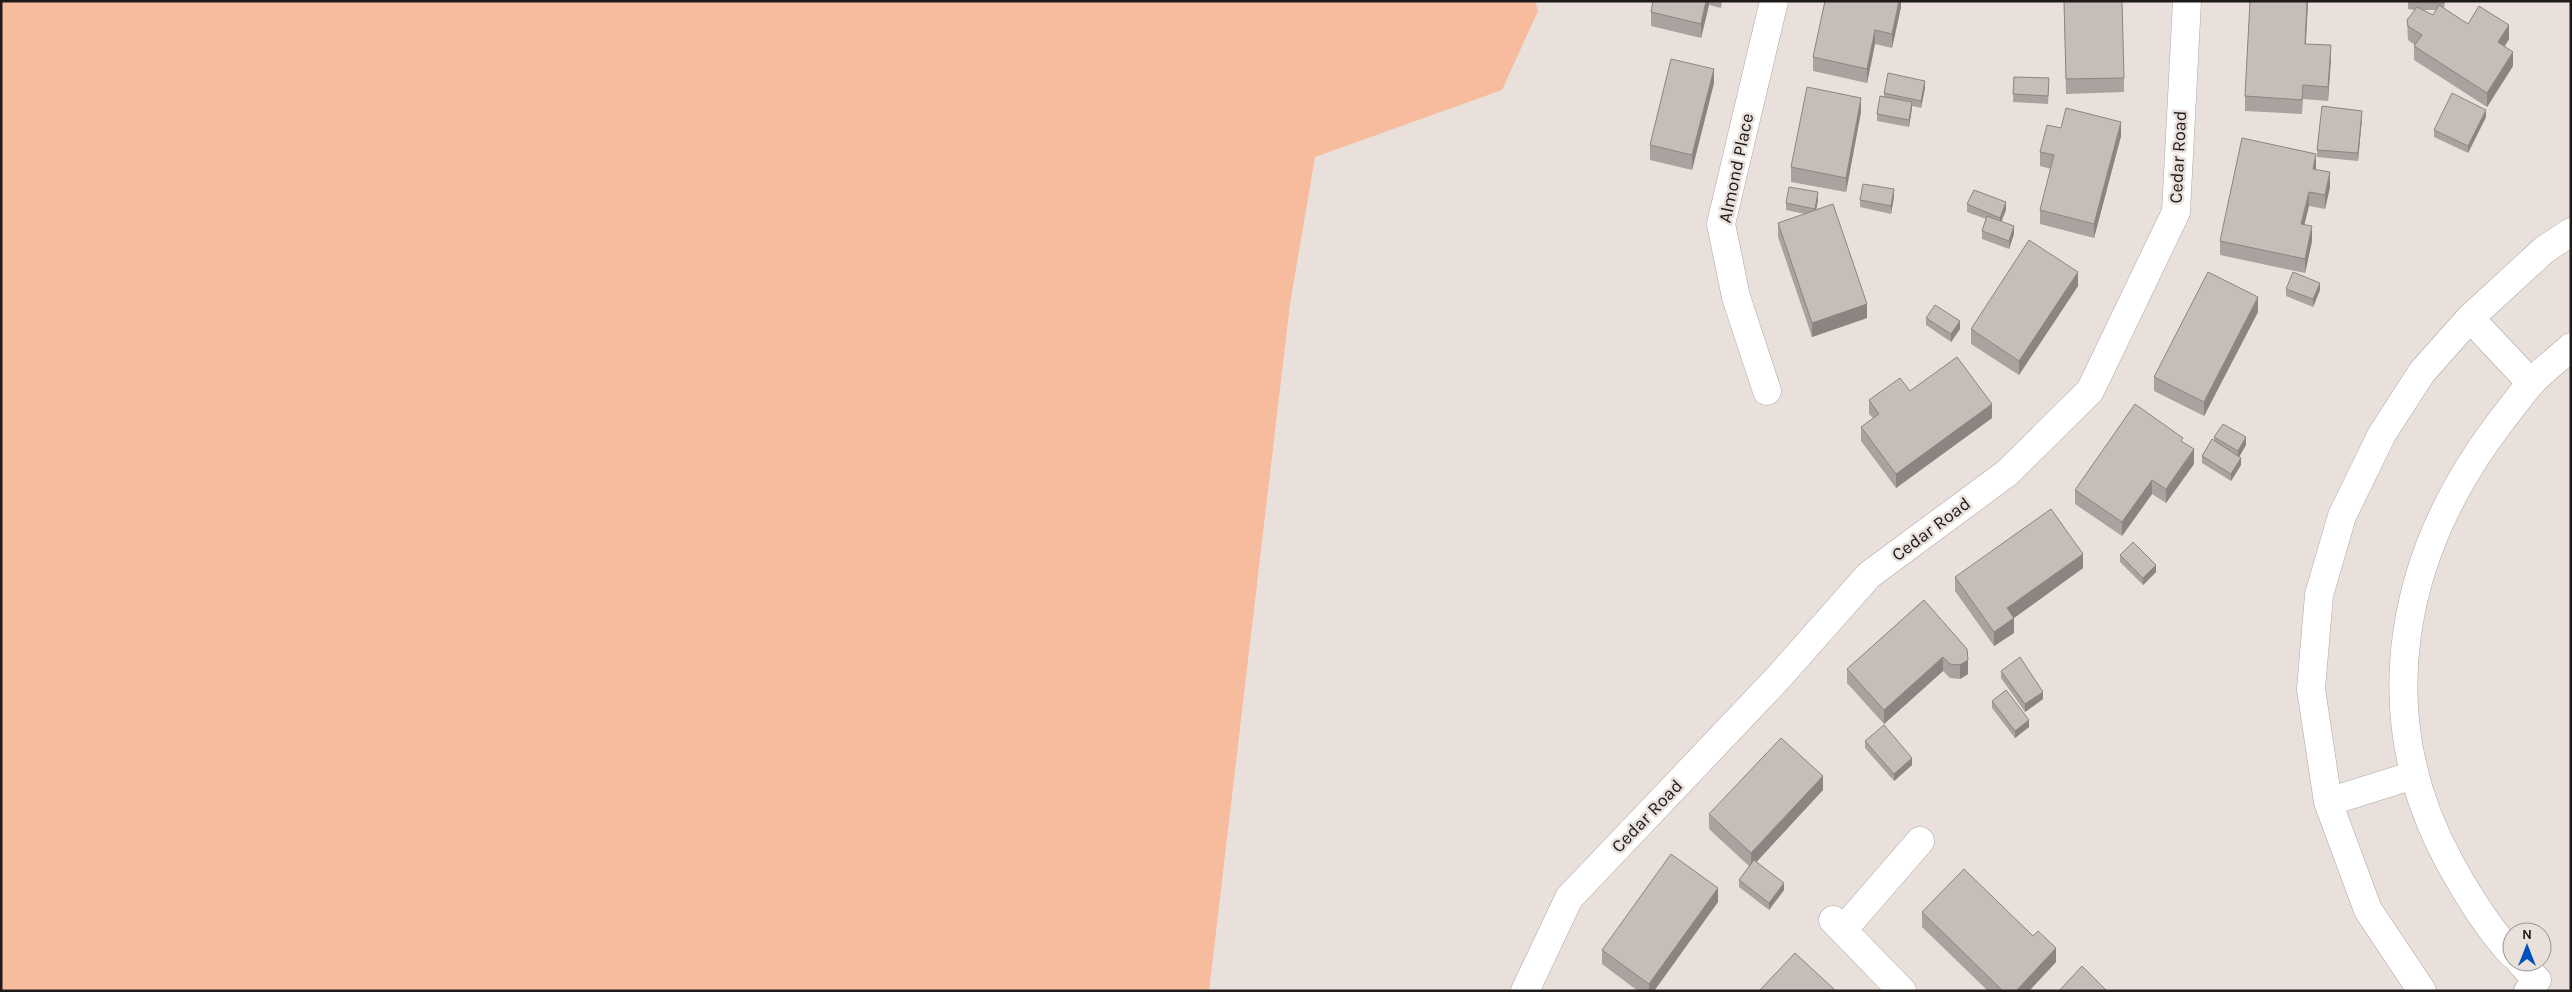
<svg xmlns="http://www.w3.org/2000/svg" width="2572" height="992" font-family="Karla,sans-serif">
	<style>
		.green { fill: #f7bc9d }
		.lines { fill: none; stroke-linecap: round; stroke-linejoin: round }
		.minor-casing { stroke: #afa6a2; stroke-width: 29 }
		.minor { stroke: #fff; stroke-width: 28 }
		.wall { fill: #aaa29e; fill-rule: evenodd }
		.shaded-wall { fill: #8b8481 }
		.building { fill: #c6bcb8; stroke: #8b8481 }
		.labels { text-anchor: middle; dominant-baseline: central; stroke-width: 5; stroke-linejoin: round; paint-order: stroke }
		.street-label { font-size: 18px; fill: #1e1a19; stroke: #e9e0db }
	</style>
	<rect width="100%" height="100%" fill="#e9e0db"/>
	<path class="green" d="M 1,1 L 1535,1 L 1538,11 L 1502,90 L 1315,157 L 1290,304 L 1209,991 L 1,991 Z"/>
	<g class="lines">
		<defs>
			<path id="minor" d="M 2470,318 L 2531,383
				M 1767,391 L 1736,297 L 1721,224 L 1774,1
				M 2328,802 L 2414,775
				M 1833,920 L 1902,991
				M 1843,930 L 1920,841
				M 2512,954 C 2487,927 2468,896 2450,863 C 2368,713 2400,553 2501,421 C 2511,409 2521,394 2532,382 C 2543,370 2558,359 2571,347
				M 2520,962 L 2537,980 L 2528,991
				M 1525,991 L 1569,898 L 1778,678 L 1869,575 L 2007,473 L 2090,391 L 2176,212 L 2187,1
				M 2422,991 L 2368,910 L 2328,802 L 2311,689 L 2319,595 L 2342,516 L 2382,434 L 2422,372 L 2470,318 L 2544,250 L 2571,232"/>
		</defs>
		<use href="#minor" class="minor-casing"/>
		<use href="#minor" class="minor"/>
	</g>
	<path class="wall" d="M 1653,1 L 1722,1 L 1721,8 L 1709,5 L 1701,38 L 1651,26 L 1651,12 Z
		M 1901,1 L 1901,7 L 1892,48 L 1875,44 L 1867,83 L 1813,71 L 1813,57 Z
		M 2064,1 L 2124,78 L 2124,92 L 2066,94 Z
		M 2250,1 L 2308,1 L 2306,44 L 2331,59 L 2328,101 L 2303,99 L 2302,114 L 2245,111 L 2245,96 Z
		M 2408,1 L 2445,1 L 2444,9 L 2468,24 L 2509,39 L 2505,46 L 2513,66 L 2487,107 L 2414,60 L 2414,46 L 2415,45 L 2408,40 L 2407,20 L 2415,10 L 2408,9 ZM 2423,10 L 2436,10 L 2433,15 Z
		M 2014,77 L 2049,85 L 2048,104 L 2013,102 Z
		M 1714,83 L 1692,170 L 1650,160 L 1650,145 Z
		M 1925,88 L 1921,108 L 1912,106 L 1909,127 L 1877,121 L 1877,114 L 1884,97 L 1884,93 Z
		M 1861,112 L 1846,192 L 1791,182 L 1791,167 Z
		M 2486,117 L 2468,153 L 2434,137 L 2434,130 Z
		M 2362,118 L 2358,161 L 2317,157 L 2317,150 Z
		M 2061,128 L 2121,136 L 2094,238 L 2040,224 L 2040,210 L 2051,169 L 2040,166 L 2040,152 Z
		M 2316,168 L 2316,170 L 2330,187 L 2325,209 L 2309,206 L 2304,225 L 2312,241 L 2305,273 L 2220,255 L 2220,241 Z
		M 1894,197 L 1891,214 L 1860,207 L 1860,200 Z
		M 1818,200 L 1816,210 L 1867,318 L 1812,337 L 1778,237 L 1778,223 L 1805,214 L 1786,210 L 1786,203 Z
		M 1967,204 L 2006,210 L 2001,221 L 2014,234 L 2009,249 L 1982,239 L 1982,231 L 1986,219 L 1967,212 Z
		M 2078,286 L 2019,375 L 1971,344 L 1971,329 Z
		M 2286,289 L 2320,290 L 2313,307 L 2286,296 Z
		M 2258,312 L 2204,416 L 2154,391 L 2154,377 Z
		M 1926,318 L 1960,329 L 1951,342 L 1926,325 Z
		M 1910,391 L 1992,418 L 1896,488 L 1861,441 L 1861,427 L 1873,418 L 1869,414 L 1869,400 Z
		M 2214,437 L 2246,445 L 2239,456 L 2241,465 L 2231,481 L 2202,463 L 2202,456 L 2214,440 Z
		M 2183,443 L 2194,464 L 2166,503 L 2152,494 L 2122,536 L 2075,504 L 2075,490 Z
		M 2120,555 L 2156,572 L 2143,585 L 2120,562 Z
		M 2083,568 L 2014,618 L 2014,633 L 1994,646 L 1955,591 L 1955,577 Z
		M 1924,600 L 1968,674 L 1960,679 L 1950,678 L 1943,671 L 1884,724 L 1847,683 L 1847,669 Z
		M 2001,671 L 2043,699 L 2025,712 L 2001,678 Z
		M 1992,701 L 2029,727 L 2015,738 L 1992,708 Z
		M 1865,741 L 1912,765 L 1894,781 L 1865,748 Z
		M 1823,790 L 1756,861 L 1784,890 L 1769,910 L 1739,887 L 1739,880 L 1749,866 L 1709,829 L 1709,814 Z
		M 1718,902 L 1654,991 L 1638,991 L 1602,964 L 1602,950 Z
		M 1922,912 L 2056,962 L 2029,991 L 1988,991 L 1922,927 Z"/>
	<path class="shaded-wall" d="M 1706,1 L 1709,1 L 1709,5 L 1701,38 L 1701,24 Z
		M 1899,1 L 1901,1 L 1901,7 L 1892,48 L 1892,34 Z
		M 2307,1 L 2308,1 L 2305,58 L 2305,44 Z
		M 2509,25 L 2509,39 L 2498,56 L 2498,42 Z
		M 1875,30 L 1875,44 L 1867,83 L 1867,69 Z
		M 2331,45 L 2331,59 L 2328,101 L 2328,87 Z
		M 2513,52 L 2513,66 L 2487,107 L 2487,93 Z
		M 1714,69 L 1714,83 L 1692,170 L 1692,155 Z
		M 1925,81 L 1925,88 L 1921,108 L 1921,101 Z
		M 1861,98 L 1861,112 L 1846,192 L 1846,178 Z
		M 1912,102 L 1912,109 L 1909,127 L 1909,120 Z
		M 2486,110 L 2486,117 L 2468,153 L 2468,146 Z
		M 2362,111 L 2362,118 L 2358,161 L 2358,153 Z
		M 2121,122 L 2121,136 L 2094,238 L 2094,224 Z
		M 2316,154 L 2316,168 L 2313,183 L 2313,169 Z
		M 2330,172 L 2330,187 L 2325,209 L 2325,195 Z
		M 1894,189 L 1894,197 L 1891,214 L 1891,206 Z
		M 1818,192 L 1818,200 L 1815,216 L 1815,209 Z
		M 2309,192 L 2309,206 L 2301,238 L 2301,224 Z
		M 2006,202 L 2006,210 L 2000,225 L 2000,218 Z
		M 2014,226 L 2014,234 L 2009,249 L 2009,241 Z
		M 2312,226 L 2312,241 L 2305,273 L 2305,259 Z
		M 2078,272 L 2078,286 L 2019,375 L 2019,361 Z
		M 2320,283 L 2320,290 L 2313,307 L 2313,299 Z
		M 2258,297 L 2258,312 L 2204,416 L 2204,402 Z
		M 1867,304 L 1867,318 L 1812,337 L 1812,323 Z
		M 1960,321 L 1960,329 L 1951,342 L 1951,334 Z
		M 1992,404 L 1992,418 L 1896,488 L 1896,474 Z
		M 2246,437 L 2246,445 L 2238,459 L 2238,451 Z
		M 2194,449 L 2194,464 L 2166,503 L 2166,489 Z
		M 2241,458 L 2241,465 L 2231,481 L 2231,474 Z
		M 2152,480 L 2152,494 L 2122,536 L 2122,522 Z
		M 2083,554 L 2083,568 L 2007,623 L 2007,608 Z
		M 2156,565 L 2156,572 L 2143,585 L 2143,578 Z
		M 2014,618 L 2014,633 L 1994,646 L 1994,632 Z
		M 1943,657 L 1943,671 L 1884,724 L 1884,710 Z
		M 1968,660 L 1968,674 L 1960,679 L 1960,665 Z
		M 2043,692 L 2043,699 L 2025,712 L 2025,704 Z
		M 2029,720 L 2029,727 L 2015,738 L 2015,731 Z
		M 1912,758 L 1912,765 L 1894,781 L 1894,774 Z
		M 1823,776 L 1823,790 L 1751,868 L 1751,853 Z
		M 1784,883 L 1784,890 L 1769,910 L 1769,903 Z
		M 1718,888 L 1718,902 L 1654,991 L 1649,991 L 1649,984 Z
		M 2056,948 L 2056,962 L 2029,991 L 2016,991 Z"/>
	<path class="building" d="M 1653,1 L 1706,1 L 1701,24 L 1651,12 Z
		M 1825,1 L 1899,1 L 1892,34 L 1875,30 L 1867,69 L 1813,57 Z
		M 2064,1 L 2122,1 L 2124,78 L 2066,79 Z
		M 2250,1 L 2307,1 L 2305,44 L 2331,45 L 2328,87 L 2303,85 L 2302,100 L 2245,96 Z
		M 2408,1 L 2444,1 L 2444,3 L 2408,2 Z
		M 2439,5 L 2468,24 L 2479,6 L 2509,25 L 2498,42 L 2513,52 L 2487,93 L 2414,46 L 2422,35 L 2408,26 L 2407,20 L 2417,7 L 2433,15 Z
		M 1671,59 L 1714,69 L 1692,155 L 1650,145 Z
		M 1888,73 L 1925,81 L 1921,101 L 1884,93 Z
		M 2014,77 L 2049,78 L 2048,96 L 2013,94 Z
		M 1807,87 L 1861,98 L 1846,178 L 1791,167 Z
		M 2452,93 L 2486,110 L 2468,146 L 2434,130 Z
		M 1880,96 L 1912,102 L 1909,120 L 1877,114 Z
		M 2322,106 L 2362,111 L 2358,153 L 2317,150 Z
		M 2066,108 L 2121,122 L 2094,224 L 2040,210 L 2054,155 L 2040,152 L 2047,125 L 2061,128 Z
		M 2242,138 L 2316,154 L 2313,169 L 2330,172 L 2325,195 L 2309,192 L 2301,224 L 2312,226 L 2305,259 L 2220,241 Z
		M 1863,184 L 1894,189 L 1891,206 L 1860,200 Z
		M 1789,187 L 1818,192 L 1815,209 L 1786,203 Z
		M 1974,190 L 2006,202 L 2000,218 L 1967,204 Z
		M 1833,204 L 1867,304 L 1812,323 L 1778,223 Z
		M 1987,216 L 2014,226 L 2009,241 L 1982,231 Z
		M 2029,240 L 2078,272 L 2019,361 L 1971,329 Z
		M 2208,272 L 2258,297 L 2204,402 L 2154,377 Z
		M 2293,272 L 2320,283 L 2313,299 L 2286,289 Z
		M 1935,305 L 1960,321 L 1951,334 L 1926,318 Z
		M 1957,357 L 1992,404 L 1896,474 L 1861,427 L 1879,414 L 1869,400 L 1900,378 L 1910,391 Z
		M 2135,404 L 2183,438 L 2181,441 L 2194,449 L 2166,489 L 2152,480 L 2122,522 L 2075,490 Z
		M 2223,424 L 2246,437 L 2238,451 L 2214,437 Z
		M 2212,439 L 2241,458 L 2231,474 L 2202,456 Z
		M 2051,509 L 2083,554 L 2007,608 L 2014,618 L 1994,632 L 1955,577 Z
		M 2133,542 L 2156,565 L 2143,578 L 2120,555 Z
		M 1924,600 L 1967,649 L 1968,660 L 1960,665 L 1950,664 L 1943,657 L 1884,710 L 1847,669 Z
		M 2020,657 L 2043,692 L 2025,704 L 2001,671 Z
		M 2006,690 L 2029,720 L 2015,731 L 1992,701 Z
		M 1884,725 L 1912,758 L 1894,774 L 1865,741 Z
		M 1781,738 L 1823,776 L 1751,853 L 1709,814 Z
		M 1671,854 L 1718,888 L 1649,984 L 1602,950 Z
		M 1754,860 L 1784,883 L 1769,903 L 1739,880 Z
		M 1964,869 L 2033,936 L 2038,931 L 2056,948 L 2016,991 L 2003,991 L 1922,912 Z
		M 1795,953 L 1836,991 L 1759,991 Z
		M 2082,966 L 2106,990 L 2105,991 L 2059,991 Z"/>
	<g class="labels">
		<g class="street-label">
			<text transform="translate(2178 157) rotate(-87)">Cedar Road</text>
			<text transform="translate(1736 168) rotate(-78)">Almond Place</text>
			<text transform="translate(1931 529) rotate(-37)">Cedar Road</text>
			<text transform="translate(1647 816) rotate(-46)">Cedar Road</text>
		</g>
	</g>
	<rect width="2572" height="992" fill="none" stroke="#1e1a19" stroke-width="5"/>
	<g transform="translate(2527 947)"><circle r="24" fill="#e9e0db" stroke="#98918d"/>
	<path d="M0-4L9 19L0 12L-9 19Z" fill="#0052bb"/>
	<text y="-8" font-size="14" font-weight="bold" text-anchor="middle" fill="#1e1a19">N</text>
	</g>
</svg>
